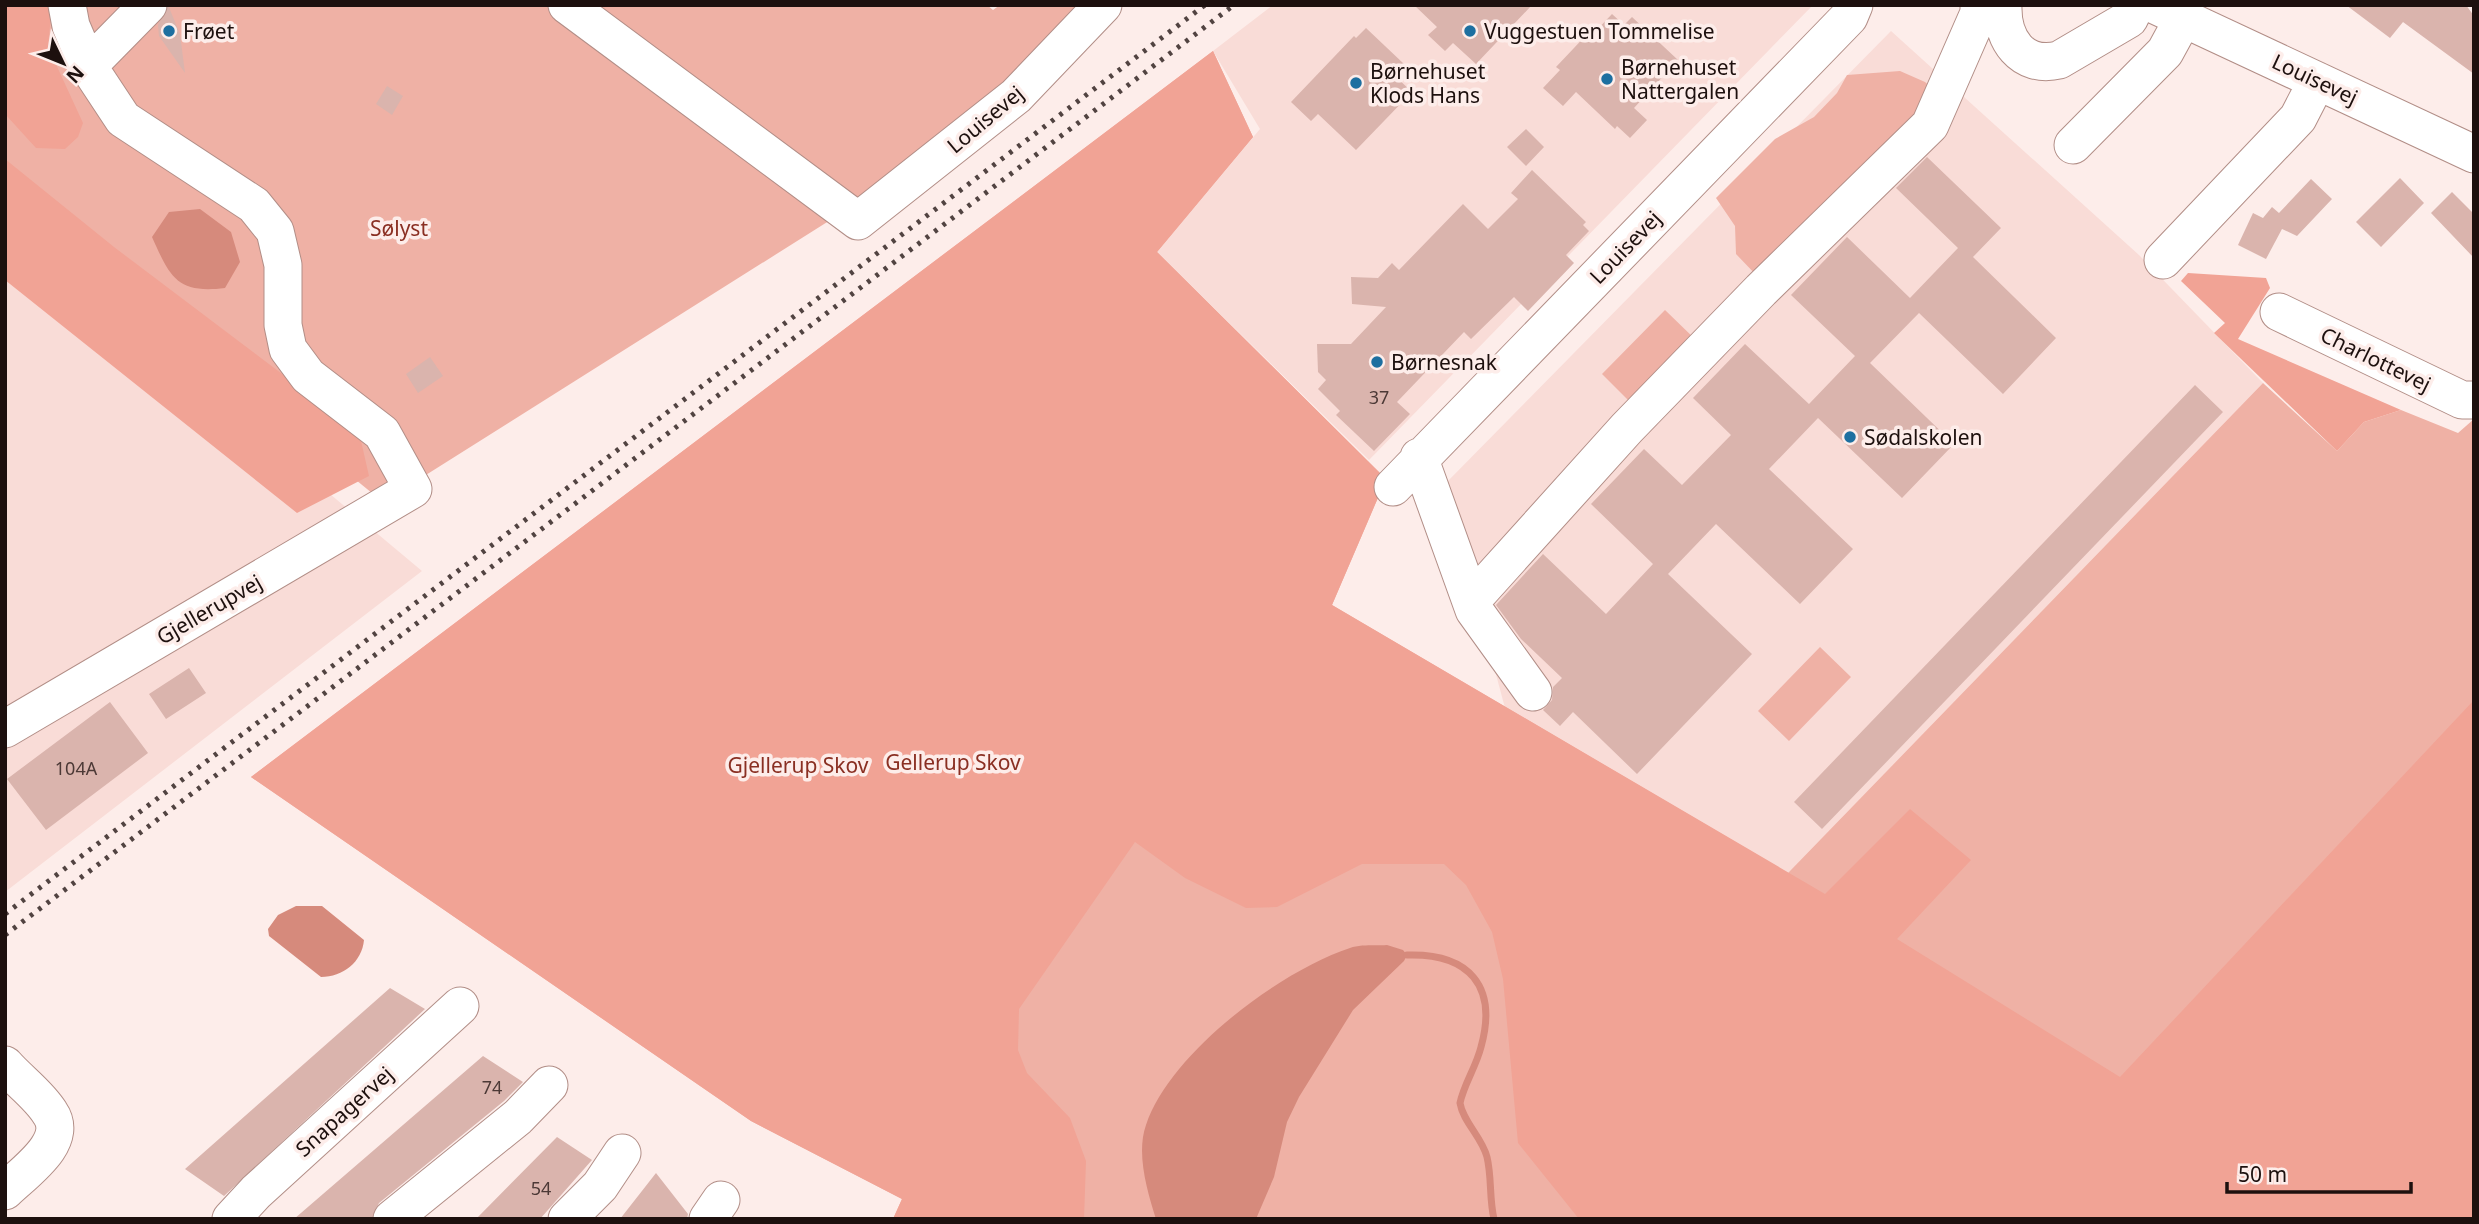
<svg xmlns="http://www.w3.org/2000/svg" width="2479" height="1224" font-family="'Noto Sans',sans-serif">
	<style>
		.built { fill: #f9dcd7 }
		.green { fill: #efb1a5 }
		.forest { fill: #f1a395 }
		.water { fill: #d68a7c }
		.lines { fill: none; stroke-linecap: round; stroke-linejoin: round }
		.stream { stroke: #d68a7c; stroke-width: 7 }
		.building { fill: #dab4ad }
		.minor-casing { stroke: #b28e87; stroke-width: 39 }
		.minor { stroke: #fff; stroke-width: 37 }
		.rail { stroke: #514341; stroke-width: 5; stroke-dasharray: 3.5 7; stroke-linecap: butt }
		.poi-dot { fill: #1d6fa0; stroke: #fdedea; stroke-width: 2.5 }
		.labels { text-anchor: middle; dominant-baseline: central; stroke-width: 7; stroke-linejoin: round; paint-order: stroke }
		.number-label { font-size: 18px; fill: #4c3936 }
		.poi-label { font-size: 21px; fill: #1d100e; stroke: #fdedea; text-anchor: start }
		.street-label { font-size: 21px; fill: #1d100e; stroke: #fdedea }
		.park-label { font-size: 21px; fill: #8a2f22; stroke: #fdedea }
	</style>
	<rect width="100%" height="100%" fill="#fdedea"/>
	<path class="built" d="M 1273,5 L 1813,5 L 1369,460 L 1157,252 L 1260,129 L 1213,51 Z
		M 1891,31 L 2139,255 L 2263,383 L 1788,873 L 1505,708 L 1445,484 Z
		M 5,222 L 422,571 L 5,892 Z"/>
	<path class="green" d="M 5,5 L 987,5 L 993,10 L 1000,5 L 1081,5 L 1002,92 L 859,202 L 383,502 L 5,194 Z
		M 1213,51 L 1253,137 L 1157,252 L 1386,479 L 1332,605 L 1788,873 L 2263,383 L 2337,451 L 2364,422 L 2401,410 L 2458,433 L 2474,419 L 2474,1219 L 893,1219 L 902,1199 L 751,1121 L 251,777 Z
		M 1900,71 L 1925,82 L 1939,94 L 1759,278 L 1736,254 L 1735,226 L 1716,198 L 1775,139 L 1814,117 L 1837,93 L 1847,75 Z
		M 1665,310 L 1697,341 L 1634,406 L 1602,374 Z
		M 1820,647 L 1851,677 L 1789,741 L 1758,711 Z"/>
	<path class="forest" d="M 5,5 L 52,5 L 48,47 L 83,123 L 78,137 L 65,149 L 36,148 L 5,114 Z
		M 1213,51 L 1253,137 L 1157,252 L 1386,479 L 1332,605 L 1825,894 L 1910,809 L 1971,860 L 1897,939 L 2120,1077 L 2474,700 L 2474,1219 L 1579,1219 L 1518,1143 L 1503,979 L 1492,932 L 1466,885 L 1444,864 L 1362,864 L 1277,907 L 1246,908 L 1185,878 L 1135,842 L 1019,1009 L 1018,1050 L 1027,1073 L 1070,1118 L 1086,1161 L 1084,1219 L 893,1219 L 902,1199 L 751,1121 L 251,777 Z
		M 5,159 L 114,247 L 359,432 L 369,476 L 297,513 L 5,280 Z
		M 2188,273 L 2266,278 L 2270,288 L 2238,339 L 2401,410 L 2364,422 L 2337,451 L 2214,333 L 2225,323 L 2181,281 Z"/>
	<path class="water" d="M 200,209 L 231,232 L 240,262 L 225,288 C 177,294 170,277 152,237 L 169,212 Z
		M 296,906 L 322,906 L 364,940 C 362,962 343,977 321,977 L 269,936 L 268,929 L 278,915 Z
		M 1387,945 L 1403,950 L 1407,955 L 1404,961 L 1353,1010 L 1299,1097 L 1287,1122 L 1274,1177 L 1256,1219 L 1156,1219 C 1147,1191 1136,1153 1146,1125 C 1170,1053 1280,971 1350,948 C 1361,944 1376,946 1387,945 Z"/>
	<g class="lines">
		<path class="stream" d="M 1407,955 C 1469,953 1498,986 1481,1047 C 1476,1067 1464,1084 1460,1103 C 1463,1122 1482,1137 1487,1157 C 1492,1178 1489,1198 1494,1219"/>
	</g>
	<path class="building" d="M 168,5 L 180,34 L 185,73 L 159,36 L 158,25 Z
		M 1414,5 L 1532,5 L 1476,64 L 1453,43 L 1445,51 L 1428,35 L 1437,27 Z
		M 2346,5 L 2466,5 L 2474,16 L 2474,74 L 2403,22 L 2390,38 Z
		M 1612,14 L 1624,25 L 1632,17 L 1678,60 L 1634,108 L 1647,120 L 1630,138 L 1617,126 L 1615,129 L 1576,92 L 1563,106 L 1543,88 L 1560,70 L 1556,67 L 1591,30 L 1594,33 Z
		M 1366,28 L 1404,64 L 1393,74 L 1412,92 L 1356,150 L 1318,114 L 1311,121 L 1291,102 L 1354,36 L 1356,38 Z
		M 387,86 L 403,96 L 392,115 L 376,104 Z
		M 1526,129 L 1544,147 L 1526,166 L 1507,147 Z
		M 1927,157 L 2001,228 L 1973,257 L 2056,338 L 2003,394 L 1919,313 L 1870,363 L 1954,444 L 1902,498 L 1818,418 L 1769,469 L 1853,549 L 1800,604 L 1716,524 L 1668,574 L 1752,654 L 1637,774 L 1573,712 L 1560,726 L 1543,710 L 1552,700 L 1553,687 L 1562,678 L 1521,639 L 1496,605 L 1543,554 L 1606,614 L 1653,564 L 1591,504 L 1644,449 L 1682,485 L 1731,435 L 1693,398 L 1745,344 L 1809,404 L 1855,356 L 1791,295 L 1847,237 L 1910,298 L 1958,248 L 1896,188 Z
		M 1532,170 L 1586,222 L 1583,225 L 1589,231 L 1566,255 L 1574,263 L 1528,311 L 1514,297 L 1471,339 L 1464,332 L 1397,402 L 1410,414 L 1374,451 L 1336,415 L 1340,411 L 1318,389 L 1326,380 L 1318,372 L 1317,344 L 1351,344 L 1386,307 L 1352,304 L 1351,277 L 1378,278 L 1392,263 L 1399,270 L 1463,204 L 1488,229 L 1518,199 L 1511,193 Z
		M 2400,178 L 2424,203 L 2381,247 L 2356,222 Z
		M 2311,179 L 2332,199 L 2297,236 L 2282,229 L 2266,259 L 2238,245 L 2253,213 L 2263,218 L 2272,207 L 2279,213 Z
		M 2452,192 L 2474,214 L 2474,258 L 2431,213 Z
		M 430,357 L 443,376 L 418,393 L 406,374 Z
		M 2195,385 L 2223,412 L 1822,829 L 1794,802 Z
		M 189,668 L 206,693 L 166,719 L 149,694 Z
		M 110,702 L 148,753 L 46,830 L 7,779 Z
		M 390,988 L 425,1009 L 224,1196 L 185,1169 Z
		M 483,1056 L 523,1082 L 504,1101 L 379,1203 L 372,1219 L 294,1219 Z
		M 557,1137 L 592,1160 L 540,1219 L 476,1219 Z
		M 656,1173 L 688,1214 L 687,1219 L 620,1219 Z"/>
	<g class="lines">
		<defs>
			<path id="minor" d="M 567,5 L 858,221 L 1016,96 L 1103,5
				M 2003,5 C 2002,39 2021,69 2059,60 L 2129,19 L 2136,5
				M 2155,5 L 2474,154
				M 88,66 L 148,5
				M 2073,145 L 2165,52 L 2183,19
				M 2163,260 L 2298,118 L 2317,81
				M 2279,312 L 2462,400 L 2474,400
				M 1419,457 L 1474,610 L 1533,692
				M 1393,487 L 1849,17 L 1854,5
				M 1471,601 L 1627,428 L 1761,290 L 1930,125 L 1979,13 L 1979,5
				M 5,729 L 413,489 L 382,433 L 308,376 L 288,349 L 283,325 L 283,265 L 275,231 L 254,205 L 123,119 L 88,66 L 71,26 L 67,5
				M 5,1065 C 19,1081 39,1095 50,1113 C 70,1142 23,1173 5,1191
				M 231,1219 L 256,1192 L 460,1006
				M 392,1219 L 518,1117 L 549,1085
				M 567,1219 L 600,1186 L 622,1153
				M 708,1219 L 721,1200"/>
		</defs>
		<use href="#minor" class="minor-casing"/>
		<use href="#minor" class="minor"/>
		<path class="rail" d="M 5,914 L 1205,5
			M 5,935 L 1234,5"/>
	</g>
	<g class="poi-dot">
		<circle cx="169" cy="31" r="7"/>
		<circle cx="1470" cy="31" r="7"/>
		<circle cx="1607" cy="79" r="7"/>
		<circle cx="1356" cy="83" r="7"/>
		<circle cx="1377" cy="362" r="7"/>
		<circle cx="1850" cy="437" r="7"/>
	</g>
	<g class="labels">
		<g class="number-label">
			<text x="1379" y="397">37</text>
			<text x="76" y="768">104A</text>
			<text x="492" y="1087">74</text>
			<text x="541" y="1188">54</text>
		</g>
		<g class="poi-label">
			<text x="183" y="31">Frøet</text>
			<text x="1484" y="31">Vuggestuen Tommelise</text>
			<text x="1621" y="67">Børnehuset<tspan x="1621" dy="24">Nattergalen</tspan></text>
			<text x="1370" y="71">Børnehuset<tspan x="1370" dy="24">Klods Hans</tspan></text>
			<text x="1391" y="362">Børnesnak</text>
			<text x="1864" y="437">Sødalskolen</text>
		</g>
		<g class="street-label">
			<text transform="translate(2315 79) rotate(25)">Louisevej</text>
			<text transform="translate(985 119) rotate(-40)">Louisevej</text>
			<text transform="translate(1625 247) rotate(-46)">Louisevej</text>
			<text transform="translate(2376 359) rotate(26)">Charlottevej</text>
			<text transform="translate(209 609) rotate(-30)">Gjellerupvej</text>
			<text transform="translate(344 1111) rotate(-42)">Snapagervej</text>
		</g>
		<g class="park-label">
			<text x="399" y="228">Sølyst</text>
			<text x="953" y="762">Gellerup Skov</text>
			<text x="798" y="765">Gjellerup Skov</text>
		</g>
	</g>
	<rect width="2479" height="1224" fill="none" stroke="#1d100e" stroke-width="14"/>
	<g transform="translate(63 63) rotate(133)" stroke="#fdedea" stroke-width="5" paint-order="stroke">
	<path d="M0-5L12 26L0 18L-12 26Z" fill="#1d100e"/>
	<text y="-10" font-size="19" font-weight="bold" text-anchor="middle" fill="#1d100e">N</text>
	</g>
	<path d="M2227 1182v10h184v-10" fill="none" stroke="#1d100e" stroke-width="3.5"/>
	<text x="2238" y="1182" font-size="21" fill="#1d100e" stroke="#fdedea" stroke-width="5" paint-order="stroke">50 m</text>
</svg>
